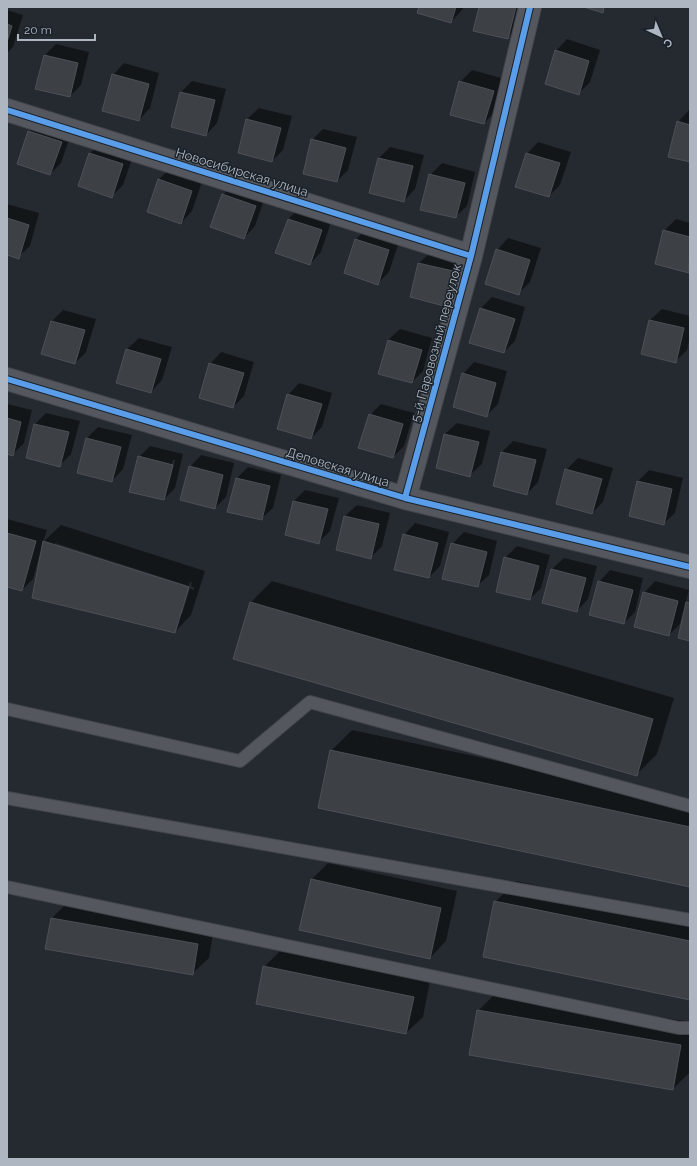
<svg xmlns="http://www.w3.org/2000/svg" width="697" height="1166" font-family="Raleway,sans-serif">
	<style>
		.shadow { fill: #0007; fill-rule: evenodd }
		.building { fill: #3d4146; stroke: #4d5157 }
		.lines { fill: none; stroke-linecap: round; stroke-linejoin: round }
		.lane-casing { stroke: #42464b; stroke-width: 14 }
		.street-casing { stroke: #42464b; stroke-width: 24 }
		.lane { stroke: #54585e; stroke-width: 12 }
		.street { stroke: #54585e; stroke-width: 22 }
		.cycleway-casing { stroke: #1a2129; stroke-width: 8 }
		.cycleway { stroke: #5a9eea; stroke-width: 6 }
		.labels { text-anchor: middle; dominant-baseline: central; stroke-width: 3; stroke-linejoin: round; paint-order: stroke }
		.street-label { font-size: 13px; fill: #aeb6c1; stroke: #1a2129 }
	</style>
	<rect width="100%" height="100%" fill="#252a30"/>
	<path class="shadow" d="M 420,7 L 464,7 L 462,10 L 451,22 Z
		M 480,7 L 524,7 L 519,27 L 507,38 Z
		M 7,10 L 23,15 L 13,47 L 7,53 Z
		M 567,39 L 600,50 L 590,82 L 578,94 L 556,51 Z
		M 56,44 L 89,52 L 81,85 L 70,96 L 45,55 Z
		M 124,63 L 159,73 L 150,108 L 139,120 L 113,75 Z
		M 472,70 L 505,79 L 495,112 L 484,123 L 460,82 Z
		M 192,81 L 226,89 L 217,123 L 206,135 L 172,126 L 181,92 Z
		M 259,108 L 292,116 L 283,150 L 272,161 L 239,153 L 247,119 Z
		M 689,110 L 690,111 L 690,161 L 678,122 Z
		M 40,120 L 72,131 L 61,163 L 50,174 L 18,163 L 29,131 Z
		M 323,129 L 357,137 L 348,170 L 337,181 L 312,140 Z
		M 102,142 L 134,153 L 123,185 L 111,197 L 79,186 L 90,153 Z
		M 538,142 L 571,152 L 560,185 L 549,196 L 527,154 Z
		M 390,147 L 424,155 L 415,189 L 404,201 L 379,158 Z
		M 442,163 L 475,172 L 467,206 L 455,217 L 430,175 Z
		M 171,168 L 203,179 L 192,211 L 181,223 L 148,212 L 159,179 Z
		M 234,183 L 266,194 L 255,226 L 244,238 L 223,195 Z
		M 7,204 L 39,213 L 30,246 L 18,257 L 7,254 Z
		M 300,208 L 332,219 L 321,252 L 310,264 L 277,252 L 288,219 Z
		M 676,219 L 690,223 L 690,271 L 689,272 L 664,231 Z
		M 367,228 L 400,239 L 389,272 L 377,284 L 345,272 L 356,239 Z
		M 508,238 L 541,248 L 530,282 L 519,293 L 497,250 Z
		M 431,252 L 464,260 L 456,293 L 444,305 L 411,296 L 419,263 Z
		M 492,297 L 525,307 L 515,341 L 504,352 L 481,308 Z
		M 662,309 L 690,316 L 690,337 L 687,350 L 675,362 L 650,320 Z
		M 63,310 L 96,319 L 86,352 L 75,363 L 42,354 L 52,321 Z
		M 400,329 L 432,338 L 423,371 L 412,382 L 388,340 Z
		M 139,338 L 172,347 L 162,380 L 151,392 L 118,382 L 127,349 Z
		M 221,352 L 254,362 L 244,396 L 233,407 L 210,364 Z
		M 474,362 L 507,371 L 498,404 L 486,416 L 463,374 Z
		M 299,383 L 332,393 L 322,427 L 311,438 L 288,395 Z
		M 7,404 L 32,410 L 24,443 L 12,455 L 7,453 Z
		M 381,404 L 414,413 L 404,446 L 393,457 L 370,415 Z
		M 46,413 L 80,421 L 71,454 L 60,465 L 27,457 L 35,424 Z
		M 457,423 L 490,431 L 482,464 L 470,475 L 437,467 L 445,434 Z
		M 98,427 L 132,435 L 123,469 L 112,481 L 78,472 L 87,438 Z
		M 513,441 L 547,449 L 538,482 L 527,494 L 494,485 L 502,452 Z
		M 150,446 L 183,454 L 175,488 L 164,499 L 139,457 ZM 173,460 L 175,460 L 168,487 L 166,487 Z
		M 201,455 L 234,463 L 226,497 L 215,508 L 190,467 Z
		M 578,458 L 613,468 L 603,502 L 592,513 L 566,470 Z
		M 248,467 L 281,475 L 273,508 L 261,519 L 228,511 L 237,478 Z
		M 649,470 L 683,478 L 675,513 L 663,524 L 630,515 L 638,481 Z
		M 305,490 L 339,498 L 330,531 L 319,542 L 286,534 L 294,501 Z
		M 357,505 L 390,513 L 382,546 L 370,558 L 337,549 L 345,516 Z
		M 7,519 L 47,530 L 43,542 L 61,525 L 205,571 L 191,615 L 175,632 L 40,554 L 33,579 L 22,590 L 7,586 ZM 55,543 L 189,586 L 190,582 L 192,583 L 191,586 L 194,588 L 194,590 L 190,588 L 182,614 L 180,614 L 55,545 Z
		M 415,523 L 449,532 L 440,566 L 429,577 L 404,535 Z
		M 464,532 L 497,541 L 489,575 L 477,586 L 452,544 Z
		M 517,546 L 550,555 L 541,588 L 530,599 L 505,558 Z
		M 564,558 L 597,566 L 588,599 L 577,611 L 552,569 Z
		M 610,570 L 643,578 L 635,612 L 624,623 L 599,582 Z
		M 272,581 L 674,698 L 657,754 L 636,775 L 234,658 L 251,602 Z
		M 655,581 L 689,590 L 685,605 L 690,600 L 690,640 L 685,612 L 683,612 L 680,624 L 669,635 L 644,593 Z
		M 352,730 L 690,802 L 690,886 L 331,751 Z
		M 328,863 L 457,891 L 446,941 L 430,958 L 311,880 Z
		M 516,881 L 690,917 L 690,998 L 495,902 Z
		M 68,902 L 214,928 L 209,958 L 192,974 L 52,918 Z
		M 281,950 L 430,981 L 423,1017 L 406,1033 L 264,967 Z
		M 499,990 L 690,1022 L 690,1072 L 673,1089 L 478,1011 Z"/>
	<path class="building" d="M 419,7 L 456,7 L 451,23 L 417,13 Z
		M 479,7 L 516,7 L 508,39 L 473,31 Z
		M 584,7 L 604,7 L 603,13 Z
		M 7,24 L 12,26 L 7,42 Z
		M 555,50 L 589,61 L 579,95 L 545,84 Z
		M 44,55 L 78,63 L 70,97 L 35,89 Z
		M 112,74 L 149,84 L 139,121 L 102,111 Z
		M 459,81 L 494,91 L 484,124 L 450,115 Z
		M 180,92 L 215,100 L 206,136 L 171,127 Z
		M 246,119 L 281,128 L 272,162 L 238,153 Z
		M 677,121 L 690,125 L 690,162 L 668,157 Z
		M 28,131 L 62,142 L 50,175 L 17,164 Z
		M 311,139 L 346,148 L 337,182 L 303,174 Z
		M 89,153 L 123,164 L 112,198 L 78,186 Z
		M 526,153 L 560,163 L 549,197 L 515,187 Z
		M 378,158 L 413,166 L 404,202 L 369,193 Z
		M 429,174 L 465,183 L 456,218 L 420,210 Z
		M 158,179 L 192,191 L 181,224 L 147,212 Z
		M 222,194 L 256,206 L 244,239 L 210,227 Z
		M 7,218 L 29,225 L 19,259 L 7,255 Z
		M 288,219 L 322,230 L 310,265 L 275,253 Z
		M 663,230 L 690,237 L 689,273 L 655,264 Z
		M 355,239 L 389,250 L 378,285 L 344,273 Z
		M 496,249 L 530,260 L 519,295 L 485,284 Z
		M 418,263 L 453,271 L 444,306 L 410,297 Z
		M 480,308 L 515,319 L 504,353 L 469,343 Z
		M 649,320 L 684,328 L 676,363 L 641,354 Z
		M 51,321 L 85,330 L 75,364 L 41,354 Z
		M 388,340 L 422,350 L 412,383 L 378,374 Z
		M 126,349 L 161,359 L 151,393 L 116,383 Z
		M 209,363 L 244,373 L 233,408 L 199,398 Z
		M 462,373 L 496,383 L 487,417 L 453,407 Z
		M 287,394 L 322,404 L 311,439 L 277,429 Z
		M 369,414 L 403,424 L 393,458 L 358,448 Z
		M 7,418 L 21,422 L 13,456 L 7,454 Z
		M 34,424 L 69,432 L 60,467 L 26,458 Z
		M 444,434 L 479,442 L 470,477 L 436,468 Z
		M 86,438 L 121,447 L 112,482 L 77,473 Z
		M 501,452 L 536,460 L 527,495 L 493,486 Z
		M 138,456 L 173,465 L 164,500 L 129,492 Z
		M 189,466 L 223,475 L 215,509 L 180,500 Z
		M 565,469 L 602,479 L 592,514 L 556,504 Z
		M 236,478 L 270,486 L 262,520 L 227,512 Z
		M 637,481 L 672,489 L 664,525 L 629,516 Z
		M 293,501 L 328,509 L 319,544 L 285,535 Z
		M 344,516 L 379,524 L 371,559 L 336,550 Z
		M 7,533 L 36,541 L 22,591 L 7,587 Z
		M 403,534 L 438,543 L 429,578 L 394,570 Z
		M 43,541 L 189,587 L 175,633 L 32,598 Z
		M 451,543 L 487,552 L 478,587 L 442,579 Z
		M 504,557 L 539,566 L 530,600 L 496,592 Z
		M 551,569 L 586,578 L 577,612 L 542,603 Z
		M 598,581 L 633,590 L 624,624 L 589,615 Z
		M 643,592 L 678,601 L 669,636 L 634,627 Z
		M 250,602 L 653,719 L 637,776 L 233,659 Z
		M 686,602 L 690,603 L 690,641 L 678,638 Z
		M 330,750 L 690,827 L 690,887 L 318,808 Z
		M 311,879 L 441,908 L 430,959 L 299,930 Z
		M 494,901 L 690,941 L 690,1000 L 483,957 Z
		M 51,918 L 198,944 L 193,975 L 45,949 Z
		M 263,966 L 414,997 L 406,1034 L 256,1004 Z
		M 477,1010 L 681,1045 L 673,1090 L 469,1055 Z"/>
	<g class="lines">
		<defs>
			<path id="lane" d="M 7,709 L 240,761 L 310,702 L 690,806
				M 7,798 L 690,920
				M 7,887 L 679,1028 L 690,1028"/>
			<path id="street" d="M 7,110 L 471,256
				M 7,379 L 405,498 L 690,567
				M 405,498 L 471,256 L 530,7"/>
		</defs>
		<use href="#lane" class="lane-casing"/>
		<use href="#street" class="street-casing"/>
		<use href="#lane" class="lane"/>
		<use href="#street" class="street"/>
		<defs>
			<path id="cycleway" d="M 7,110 L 471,256
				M 7,379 L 405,498 L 690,567
				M 405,498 L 471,256 L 530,7"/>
		</defs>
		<use href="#cycleway" class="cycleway-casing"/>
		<use href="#cycleway" class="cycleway"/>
	</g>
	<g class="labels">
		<g class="street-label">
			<text transform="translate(242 172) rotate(17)">Новосибирская улица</text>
			<text transform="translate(436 343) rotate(-75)">5-й Паровозный переулок</text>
			<text transform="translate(338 467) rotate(17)">Деповская улица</text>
		</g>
	</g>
	<rect width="697" height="1166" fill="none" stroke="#aeb6c1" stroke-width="16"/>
	<g transform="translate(661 36) rotate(136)" stroke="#1a2129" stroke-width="3" paint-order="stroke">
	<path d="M0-3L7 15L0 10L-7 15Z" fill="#aeb6c1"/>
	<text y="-6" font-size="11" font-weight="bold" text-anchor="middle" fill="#aeb6c1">С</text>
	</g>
	<path d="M18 34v6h77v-6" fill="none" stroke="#aeb6c1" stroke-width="2"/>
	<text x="24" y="34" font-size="12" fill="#aeb6c1" stroke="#1a2129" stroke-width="3" paint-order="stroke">20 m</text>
</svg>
